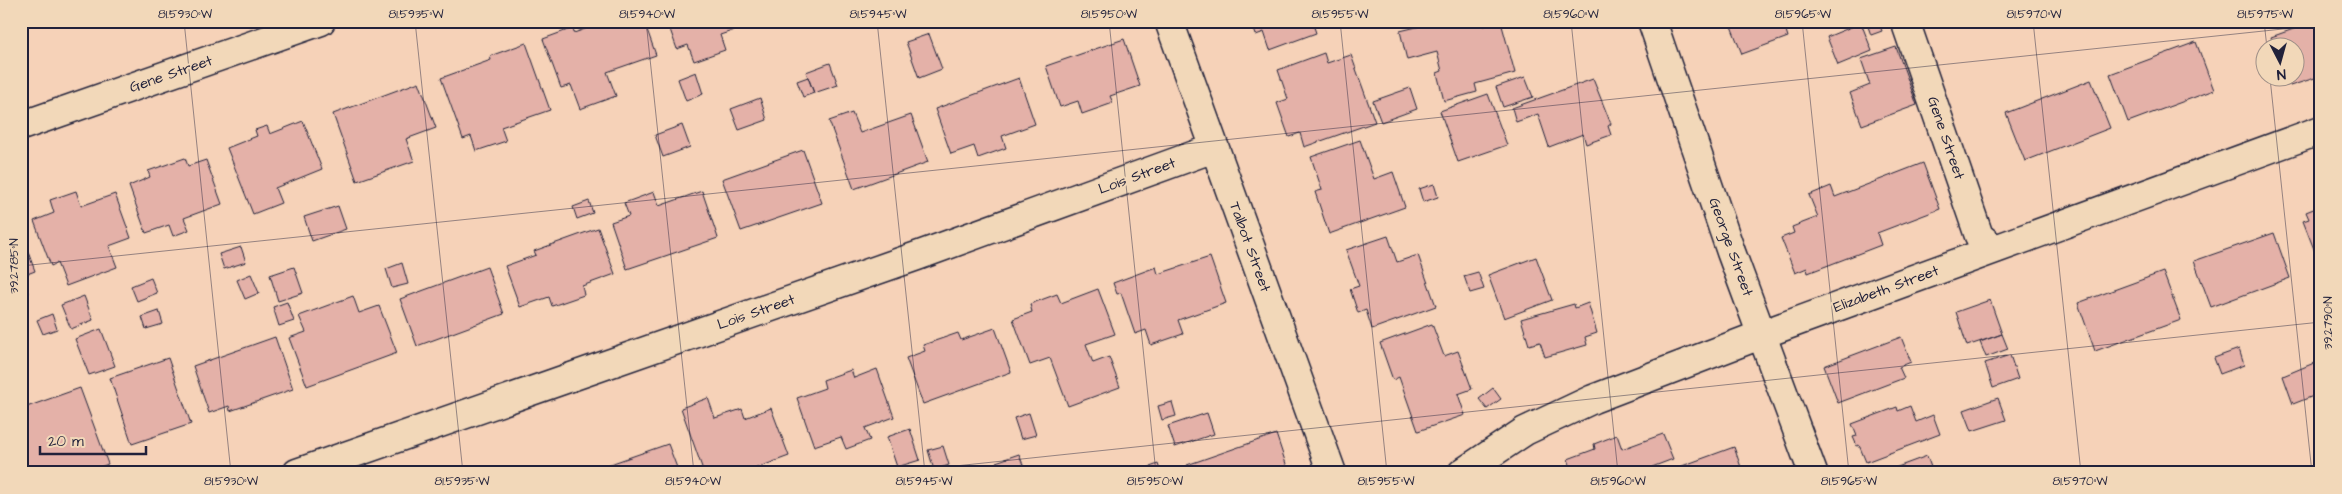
<svg xmlns="http://www.w3.org/2000/svg" width="2342" height="494" font-family="'Architects Daughter',sans-serif">
<style>
.building{fill:#e4b1a8;stroke:#22223b}
.lines{fill:none;stroke-linecap:round;stroke-linejoin:round}
.street-casing{stroke:#22223b;stroke-width:31}
.street{stroke:#f2d8b9;stroke-width:28}
.ticks{fill:none;stroke:#22223b;stroke-width:1;stroke-opacity:0.45}
.labels{text-anchor:middle;dominant-baseline:central;stroke-width:4;stroke-linejoin:round;paint-order:stroke}
.street-label{font-size:15px;fill:#22223b;stroke:#f2d8b9}
.neatline{fill:none;stroke:#22223b;stroke-width:2}
.ticks-label{font-size:12px;text-anchor:middle;fill:#22223b}
</style>
<rect width="100%" height="100%" fill="#f6d2b8"/>
<filter id="ink" filterUnits="userSpaceOnUse"><feTurbulence type="fractalNoise" baseFrequency=".02" numOctaves="2"/><feDisplacementMap in="SourceGraphic" scale="10" xChannelSelector="R" yChannelSelector="G"/><feConvolveMatrix kernelMatrix="1 2 1 2 8 2 1 2 1" color-interpolation-filters="sRGB"/></filter>
<g filter="url(#ink)">
<path class="building" d="M 607,21 L 644,21 L 656,55 L 607,72 L 616,96 L 580,109 L 571,85 L 561,88 L 543,39 L 573,28 L 574,33 Z
M 667,21 L 759,21 L 759,22 L 720,35 L 725,50 L 694,61 L 688,45 L 677,49 Z
M 1251,21 L 1312,21 L 1316,33 L 1270,50 L 1264,32 L 1256,35 Z
M 1483,21 L 1484,26 L 1501,22 L 1515,73 L 1475,84 L 1477,92 L 1444,101 L 1437,73 L 1442,71 L 1437,52 L 1407,60 L 1400,31 L 1429,24 L 1430,21 Z
M 1729,21 L 1783,21 L 1788,37 L 1742,54 Z
M 1866,21 L 1878,21 L 1882,31 L 1871,35 Z
M 2316,21 L 2321,21 L 2321,76 L 2290,86 L 2287,78 L 2294,78 L 2294,48 L 2271,48 L 2274,46 L 2271,37 Z
M 1861,23 L 1872,51 L 1838,65 L 1827,37 Z
M 929,34 L 942,69 L 919,78 L 906,42 Z
M 1124,39 L 1140,86 L 1110,96 L 1113,103 L 1082,114 L 1078,101 L 1060,107 L 1046,66 Z
M 2196,42 L 2214,90 L 2128,122 L 2110,74 Z
M 526,43 L 550,110 L 501,127 L 506,141 L 476,151 L 471,136 L 463,139 L 441,78 L 491,60 L 490,56 Z
M 1896,47 L 1917,105 L 1862,125 L 1850,93 L 1870,85 L 1861,59 Z
M 1324,53 L 1327,63 L 1351,55 L 1375,122 L 1304,147 L 1300,133 L 1289,137 L 1277,103 L 1288,99 L 1278,70 Z
M 830,63 L 838,85 L 814,93 L 806,72 Z
M 696,72 L 703,94 L 686,101 L 678,79 Z
M 808,77 L 814,93 L 803,97 L 797,81 Z
M 1525,77 L 1533,97 L 1503,107 L 1496,87 Z
M 1019,78 L 1035,124 L 1002,136 L 1006,148 L 978,158 L 974,146 L 951,154 L 935,109 Z
M 1593,79 L 1611,124 L 1608,126 L 1611,135 L 1586,144 L 1583,134 L 1549,147 L 1538,114 L 1516,122 L 1512,108 Z
M 2091,80 L 2110,128 L 2025,161 L 2006,113 Z
M 419,82 L 436,128 L 406,139 L 414,161 L 357,181 L 333,114 Z
M 1410,88 L 1417,109 L 1381,122 L 1373,101 Z
M 1488,94 L 1507,145 L 1458,162 L 1440,111 Z
M 760,98 L 767,120 L 739,130 L 731,109 Z
M 852,113 L 860,133 L 911,115 L 928,162 L 854,189 L 829,121 Z
M 303,121 L 322,169 L 275,188 L 281,203 L 253,214 L 227,148 L 257,136 L 255,130 L 267,126 L 270,134 Z
M 682,125 L 690,147 L 663,157 L 655,135 Z
M 1360,140 L 1374,179 L 1393,172 L 1405,207 L 1329,234 L 1315,192 L 1322,190 L 1311,157 Z
M 803,150 L 822,203 L 741,231 L 722,179 Z
M 185,158 L 188,166 L 206,160 L 222,204 L 184,218 L 189,230 L 173,236 L 169,225 L 146,233 L 129,186 L 150,177 L 148,171 Z
M 1923,163 L 1940,209 L 1877,233 L 1881,245 L 1808,273 L 1807,268 L 1795,273 L 1781,238 L 1794,233 L 1792,227 L 1818,217 L 1809,195 L 1831,186 L 1835,197 Z
M 1434,184 L 1438,197 L 1423,202 L 1419,189 Z
M 76,191 L 81,206 L 115,194 L 131,238 L 109,246 L 117,267 L 66,286 L 57,263 L 51,266 L 34,221 L 54,213 L 50,200 Z
M 702,191 L 718,238 L 627,269 L 611,222 L 629,216 L 624,203 L 654,192 L 659,206 Z
M 589,201 L 593,213 L 577,219 L 573,207 Z
M 338,206 L 346,229 L 312,241 L 304,217 Z
M 2321,206 L 2321,267 L 2303,221 L 2309,219 L 2306,212 Z
M 598,228 L 615,274 L 582,286 L 584,295 L 552,306 L 549,297 L 520,307 L 505,266 L 536,255 L 534,251 Z
M 21,233 L 35,271 L 22,276 L 28,293 L 21,295 Z
M 2274,233 L 2290,278 L 2211,307 L 2194,261 Z
M 1388,236 L 1397,262 L 1418,255 L 1436,306 L 1372,329 L 1366,310 L 1358,313 L 1350,289 L 1359,286 L 1346,250 Z
M 241,247 L 246,262 L 224,269 L 219,254 Z
M 1210,257 L 1226,303 L 1178,320 L 1183,334 L 1151,345 L 1146,330 L 1135,334 L 1121,293 L 1117,294 L 1113,283 L 1156,267 L 1158,274 Z
M 1536,257 L 1552,300 L 1504,318 L 1488,275 Z
M 402,263 L 408,284 L 392,288 L 386,269 Z
M 294,267 L 303,293 L 278,301 L 270,275 Z
M 487,267 L 504,314 L 417,346 L 400,299 Z
M 1478,272 L 1484,289 L 1470,293 L 1464,276 Z
M 2163,272 L 2181,320 L 2095,351 L 2078,303 Z
M 251,274 L 259,293 L 245,299 L 237,280 Z
M 151,278 L 157,293 L 137,301 L 131,286 Z
M 1098,289 L 1115,334 L 1086,344 L 1093,363 L 1109,357 L 1120,387 L 1068,406 L 1050,358 L 1030,365 L 1013,319 L 1032,312 L 1030,304 L 1057,294 L 1061,303 Z
M 84,296 L 93,320 L 71,329 L 61,305 Z
M 353,296 L 359,313 L 379,306 L 397,353 L 307,386 L 289,338 L 306,332 L 299,316 Z
M 1990,300 L 2002,334 L 1967,346 L 1956,312 Z
M 287,302 L 294,321 L 279,326 L 273,307 Z
M 1588,303 L 1597,333 L 1585,337 L 1587,345 L 1545,357 L 1540,342 L 1529,345 L 1521,319 L 1574,304 L 1575,308 Z
M 159,311 L 163,324 L 146,329 L 142,317 Z
M 52,314 L 57,329 L 43,334 L 37,320 Z
M 1432,324 L 1444,356 L 1458,351 L 1472,389 L 1458,394 L 1465,415 L 1418,431 L 1399,377 L 1393,380 L 1380,343 Z
M 995,328 L 1011,372 L 923,404 L 906,358 L 925,351 L 923,345 L 958,333 L 961,340 Z
M 101,329 L 115,366 L 89,375 L 75,339 Z
M 2002,334 L 2008,349 L 1986,357 L 1980,342 Z
M 275,337 L 293,389 L 230,411 L 229,406 L 209,413 L 193,366 Z
M 1901,337 L 1911,362 L 1899,367 L 1904,378 L 1838,403 L 1824,366 Z
M 2239,349 L 2244,365 L 2220,374 L 2214,358 Z
M 2010,355 L 2018,379 L 1993,388 L 1985,363 Z
M 168,358 L 191,424 L 132,444 L 110,378 Z
M 2314,363 L 2321,380 L 2321,393 L 2293,404 L 2283,376 Z
M 877,369 L 894,417 L 865,428 L 870,440 L 846,449 L 841,437 L 814,446 L 797,398 L 825,388 L 823,380 L 851,370 L 854,378 Z
M 80,388 L 108,464 L 84,473 L 61,473 L 58,464 L 32,473 L 21,473 L 21,409 Z
M 1493,388 L 1501,399 L 1487,409 L 1479,399 Z
M 708,398 L 715,418 L 742,409 L 745,418 L 771,408 L 789,456 L 743,473 L 704,473 L 681,408 Z
M 1998,398 L 2006,420 L 1972,431 L 1964,410 Z
M 1172,402 L 1176,416 L 1162,420 L 1158,406 Z
M 1910,406 L 1916,422 L 1933,415 L 1940,434 L 1866,462 L 1859,445 L 1857,446 L 1853,437 L 1857,436 L 1852,424 L 1897,407 L 1898,411 Z
M 1029,413 L 1036,435 L 1021,439 L 1014,418 Z
M 1207,413 L 1214,434 L 1175,447 L 1168,426 Z
M 910,429 L 920,460 L 897,467 L 887,437 Z
M 1276,434 L 1289,473 L 1189,473 L 1187,465 Z
M 1663,434 L 1673,459 L 1652,467 L 1655,473 L 1573,473 L 1568,459 L 1595,449 L 1594,444 L 1617,435 L 1622,449 Z
M 668,444 L 679,473 L 594,473 L 593,470 Z
M 943,446 L 949,465 L 934,470 L 928,450 Z
M 1734,447 L 1743,473 L 1672,473 L 1671,470 Z
M 1019,454 L 1026,473 L 1000,473 L 996,462 Z
M 1927,456 L 1933,473 L 1885,473 L 1884,472 Z
M 1158,464 L 1161,473 L 1134,473 Z"/>
<g class="lines">
<defs>
<path id="street" d="M 1169,21 L 1332,473
M 1652,21 L 1731,252 L 1813,473
M 1905,21 L 1979,236 L 1995,249
M 21,126 L 321,21
M 297,473 L 917,256 L 1214,148
M 1462,473 L 1525,431 L 1593,399 L 1763,334 L 2321,130"/>
</defs>
<use href="#street" class="street-casing"/>
<use href="#street" class="street"/>
</g>
</g>
<path class="ticks" d="M 184,21 L 231,473M 415,21 L 463,473M 646,21 L 694,473M 877,21 L 925,473M 1109,21 L 1156,473M 1340,21 L 1387,473M 1571,21 L 1618,473M 1802,21 L 1849,473M 2033,21 L 2081,473M 2264,21 L 2267,48M 2270,78 L 2312,473M 21,266 L 2321,25M 889,473 L 2321,322"/>
<g class="labels">
<g class="street-label">
<text transform="translate(171 74) rotate(-19)">Gene Street</text>
<text transform="translate(1946 138) rotate(71)">Gene Street</text>
<text transform="translate(1137 176) rotate(-20)">Lois Street</text>
<text transform="translate(1250 247) rotate(70)">Talbot Street</text>
<text transform="translate(1731 247) rotate(70)">George Street</text>
<text transform="translate(1886 289) rotate(-20)">Elizabeth Street</text>
<text transform="translate(756 312) rotate(-19)">Lois Street</text>
</g>
</g>
<rect width="2342" height="494" fill="none" stroke="#f2d8b9" stroke-width="55"/>
<g transform="translate(2280 62) rotate(174)"><circle r="24" fill="#f2d8b9" stroke="#9f8f87"/>
<path d="M0-4L9 19L0 12L-9 19Z" fill="#22223b"/>
<text y="-8" font-size="14" font-weight="bold" text-anchor="middle" fill="#22223b">N</text>
</g>
<path d="M40 446v8h106v-8" fill="none" stroke="#22223b" stroke-width="2.5"/>
<text x="48" y="446" font-size="15" fill="#22223b" stroke="#f2d8b9" stroke-width="4" paint-order="stroke">20 m</text>
<rect x="28" y="28" width="2286" height="438" class="neatline"/>
<g class="ticks-label">
<text x="185" y="18">81.5930°W</text>
<text x="416" y="18">81.5935°W</text>
<text x="647" y="18">81.5940°W</text>
<text x="878" y="18">81.5945°W</text>
<text x="1109" y="18">81.5950°W</text>
<text x="1340" y="18">81.5955°W</text>
<text x="1571" y="18">81.5960°W</text>
<text x="1803" y="18">81.5965°W</text>
<text x="2034" y="18">81.5970°W</text>
<text x="2265" y="18">81.5975°W</text>
<text transform="translate(14 266) rotate(-90)" y="4">39.2785°N</text>
<text transform="translate(2328 323) rotate(-90)" y="4">39.2790°N</text>
<text x="231" y="485">81.5930°W</text>
<text x="462" y="485">81.5935°W</text>
<text x="693" y="485">81.5940°W</text>
<text x="924" y="485">81.5945°W</text>
<text x="1155" y="485">81.5950°W</text>
<text x="1386" y="485">81.5955°W</text>
<text x="1618" y="485">81.5960°W</text>
<text x="1849" y="485">81.5965°W</text>
<text x="2080" y="485">81.5970°W</text>
</g>
</svg>
